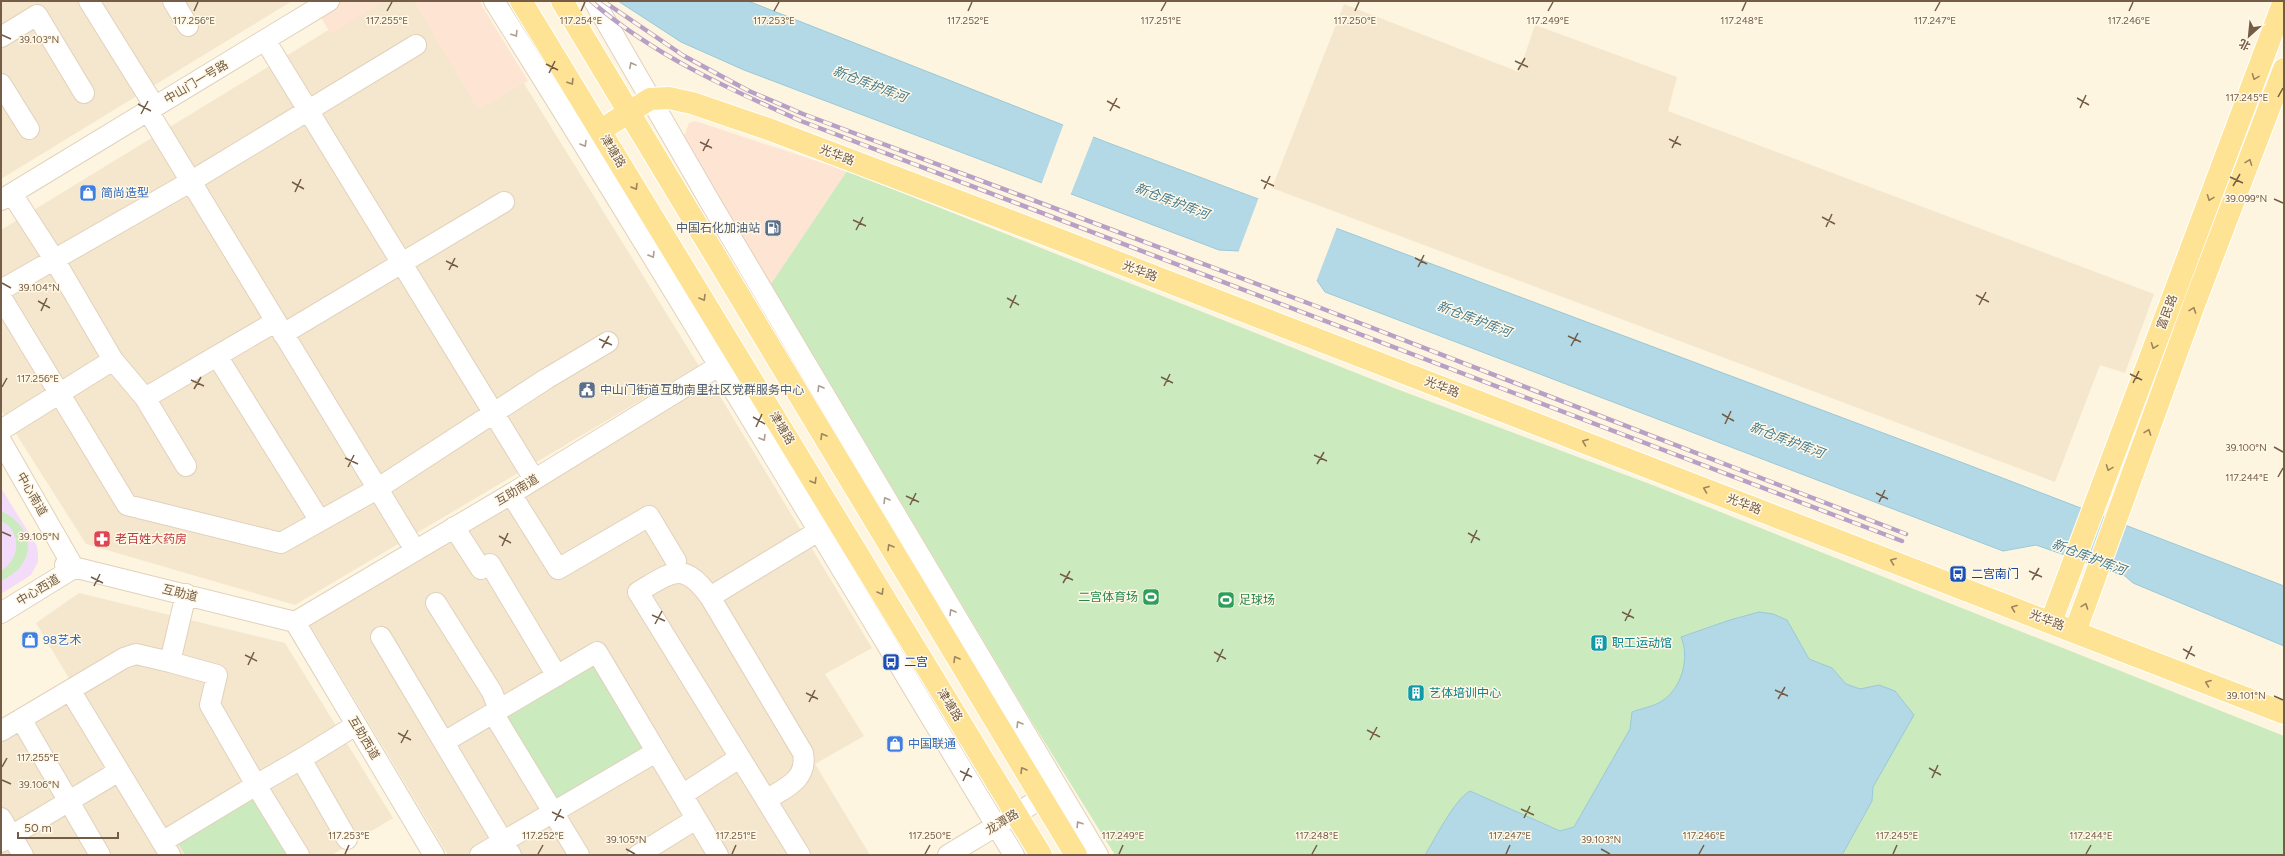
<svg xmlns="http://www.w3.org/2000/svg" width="2285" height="856" font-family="Figtree,'Noto Sans SC',sans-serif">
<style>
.residential{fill:#f5e7ce}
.commercial{fill:#fee4d2}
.education{fill:#f2dcf9}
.green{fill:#cbeabe}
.water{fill:#b4d9e6;stroke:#9ac8d9}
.pier{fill:#fdf5df}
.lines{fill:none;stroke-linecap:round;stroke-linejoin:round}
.minor-casing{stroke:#e1d1bb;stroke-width:22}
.major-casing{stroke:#fff;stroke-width:24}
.minor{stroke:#fff;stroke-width:20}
.major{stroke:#fee395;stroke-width:22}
.rail-casing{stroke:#b89fc5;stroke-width:4.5}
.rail{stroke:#fff8e6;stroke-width:3;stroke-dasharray:9;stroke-linecap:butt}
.oneway{stroke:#ac9d90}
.oneway2{stroke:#9d845e}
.ticks{fill:none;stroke:#745c46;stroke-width:1.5}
.labels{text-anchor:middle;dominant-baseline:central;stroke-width:3;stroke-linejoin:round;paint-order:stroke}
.street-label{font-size:12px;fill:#745c46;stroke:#fff8e6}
.shop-label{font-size:12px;fill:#366cbe;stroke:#fff8e6;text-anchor:start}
.service-label{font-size:12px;fill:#4e5e75;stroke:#fff8e6;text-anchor:end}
.health-label{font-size:12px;fill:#be3a42;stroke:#fff8e6;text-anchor:start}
.transit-label{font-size:12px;fill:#164399;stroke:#fff8e6;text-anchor:start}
.leisure-label{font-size:12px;fill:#27864d;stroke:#fff8e6;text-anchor:end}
.culture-label{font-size:12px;fill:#0d838f;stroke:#fff8e6;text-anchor:start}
.water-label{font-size:13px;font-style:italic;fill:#42798f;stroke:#fff8e6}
.ticks-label{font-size:10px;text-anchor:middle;fill:#745c46;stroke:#fff8e6;stroke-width:3;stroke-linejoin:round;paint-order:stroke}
</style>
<rect width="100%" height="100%" fill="#fdf5df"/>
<path class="residential" d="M 1,1 L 292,1 L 1,179 Z
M 376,1 L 473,1 L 699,366 L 295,605 L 86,544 L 1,410 L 1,230 Z
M 1344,4 L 1519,72 L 1535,25 L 1677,77 L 1668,111 L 2154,294 L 2125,373 L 2100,365 L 2055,482 L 1272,188 Z
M 709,378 L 872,648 L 825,674 L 864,736 L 815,764 L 870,855 L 448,855 L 310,625 Z
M 79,593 L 285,643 L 393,818 L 332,855 L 1,855 L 1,727 L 73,685 L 36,623 Z"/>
<path class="commercial" d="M 311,1 L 384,1 L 331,34 Z
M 414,1 L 479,1 L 528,81 L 478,110 Z
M 695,121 L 847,171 L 771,284 L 684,137 L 689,123 Z"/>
<path class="education" d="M 1,488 L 37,546 L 38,554 L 38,562 L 31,575 L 1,594 Z"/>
<path class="green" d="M 847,171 L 1394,388 L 1655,486 L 2284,736 L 2284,855 L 1115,855 L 1026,712 L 771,284 Z
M 1,511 C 23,521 37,544 21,566 C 16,573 8,577 1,581 L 1,571 C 20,559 23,532 1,521 Z
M 593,661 L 646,749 L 553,806 L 500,717 Z
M 255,795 L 290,855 L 185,855 L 177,841 Z"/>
<path class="water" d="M 618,1 L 748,1 L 1106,142 L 1966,464 L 2284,586 L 2284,646 L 2133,583 L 2125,576 L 2036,545 L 2003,551 L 1325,292 L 1316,279 L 1239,251 L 1219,250 L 744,70 L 681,42 Z
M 1759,612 L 1773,614 L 1787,620 L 1809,659 L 1832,668 L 1846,684 L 1860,689 L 1879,685 L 1895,691 L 1914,715 L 1873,787 L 1872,801 L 1842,855 L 1425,855 C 1435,839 1454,800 1470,791 L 1560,831 L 1574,827 L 1630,729 L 1632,712 C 1642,708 1653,707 1662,701 C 1682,688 1690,658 1681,637 L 1730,620 Z"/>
<path class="pier" d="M 1064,123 L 1094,135 L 1070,196 L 1041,185 Z
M 1259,197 L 1337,227 L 1316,282 L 1238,253 Z"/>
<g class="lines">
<defs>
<path id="minor" d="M 89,1 L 155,107
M 173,1 L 188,26
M 494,1 C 672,283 841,570 1014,855
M 594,1 L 713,207 L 1098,855
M 1,37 L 37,15 L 84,93
M 265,40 L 534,479
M 1,84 L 29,129
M 148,111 L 415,550
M 12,194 L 54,259 L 113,360 L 145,398 L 186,466
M 1,200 L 329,1
M 1,290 L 190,182 L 416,45
M 1,297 L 127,505 L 281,543 L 377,489 L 546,379 L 608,342
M 283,334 L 504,202
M 217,356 L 320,521
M 145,398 L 275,322
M 1,430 L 113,360
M 1,441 L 74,568
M 511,494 L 558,569 L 649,516 L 676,561
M 454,527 L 481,569 L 490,564 L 557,676
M 65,565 L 295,622
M 186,594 L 170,662 L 217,675 L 210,705 L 256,785 L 301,759 L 347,839
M 710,597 L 830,524
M 436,603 L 492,692 L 499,710
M 1,613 L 74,568
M 295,622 L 511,494 L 730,359
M 295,622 L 434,855
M 381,637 L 511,855
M 70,690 L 170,855
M 493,713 L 579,855
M 21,719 L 100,855
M 1,731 L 124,658 L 136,654 L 170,662
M 444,742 L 597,652 L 718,855
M 301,759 L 356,725
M 682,795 L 739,758
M 766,800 C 785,788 808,780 803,753 L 710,597 C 683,560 672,572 638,592 L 800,855
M 1,818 L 23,855
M 1,842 L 119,771
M 162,842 L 256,785 L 299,855
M 480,855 L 656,752
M 638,855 L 696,819
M 948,855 L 1055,790"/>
<path id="major" d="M 521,1 L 1041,855
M 562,1 L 1076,855
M 601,130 L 650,99 L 669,98 L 692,103 L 771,130 L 1042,233 L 2284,713
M 2051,622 L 2284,1
M 2075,632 L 2195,302 L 2284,69"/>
</defs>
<use href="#minor" class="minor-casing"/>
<use href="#major" class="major-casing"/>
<use href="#minor" class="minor"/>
<use href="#major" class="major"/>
<defs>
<path id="rail" d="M 591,1 C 653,55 727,88 801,121 L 1902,541
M 603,1 L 684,56 L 749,91 L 803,114 L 1313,305 L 1906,534"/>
</defs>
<use href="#rail" class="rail-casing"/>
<use href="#rail" class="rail"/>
</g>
<defs><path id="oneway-chevron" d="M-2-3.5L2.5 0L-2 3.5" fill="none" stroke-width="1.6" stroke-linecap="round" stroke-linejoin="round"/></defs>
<g class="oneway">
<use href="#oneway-chevron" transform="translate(515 34) rotate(58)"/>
<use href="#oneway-chevron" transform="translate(632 65) rotate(-118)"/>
<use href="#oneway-chevron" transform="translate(584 144) rotate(59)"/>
<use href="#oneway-chevron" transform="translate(652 255) rotate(59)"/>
<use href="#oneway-chevron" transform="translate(820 388) rotate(-121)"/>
<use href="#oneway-chevron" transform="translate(763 438) rotate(59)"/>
<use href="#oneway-chevron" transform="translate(886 500) rotate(-121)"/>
<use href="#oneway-chevron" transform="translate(952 612) rotate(-121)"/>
<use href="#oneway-chevron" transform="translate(1019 724) rotate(-121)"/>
<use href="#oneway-chevron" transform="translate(1079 824) rotate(-122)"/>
</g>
<g class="oneway2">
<use href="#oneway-chevron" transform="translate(2255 77) rotate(111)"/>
<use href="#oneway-chevron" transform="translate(571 82) rotate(58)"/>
<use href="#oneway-chevron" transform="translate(2249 162) rotate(-69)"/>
<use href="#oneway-chevron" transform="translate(635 187) rotate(59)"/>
<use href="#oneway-chevron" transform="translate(2210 198) rotate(111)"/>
<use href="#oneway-chevron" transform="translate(703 298) rotate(59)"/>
<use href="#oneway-chevron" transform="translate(2193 310) rotate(-70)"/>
<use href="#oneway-chevron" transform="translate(2154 346) rotate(111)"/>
<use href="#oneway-chevron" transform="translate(2148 432) rotate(-70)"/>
<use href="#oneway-chevron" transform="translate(823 436) rotate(-121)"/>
<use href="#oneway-chevron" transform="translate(1585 442) rotate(-159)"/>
<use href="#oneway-chevron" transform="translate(2109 468) rotate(111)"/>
<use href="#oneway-chevron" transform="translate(814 481) rotate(59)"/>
<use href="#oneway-chevron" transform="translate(1706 489) rotate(-159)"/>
<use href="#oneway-chevron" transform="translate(890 547) rotate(-121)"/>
<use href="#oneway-chevron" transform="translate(1893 561) rotate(-159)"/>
<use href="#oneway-chevron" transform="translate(881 592) rotate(59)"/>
<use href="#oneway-chevron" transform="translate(2085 606) rotate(-70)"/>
<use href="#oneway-chevron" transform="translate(2014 608) rotate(-159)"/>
<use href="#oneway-chevron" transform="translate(956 659) rotate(-121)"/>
<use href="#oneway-chevron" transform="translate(2208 683) rotate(-159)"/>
<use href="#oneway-chevron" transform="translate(1023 770) rotate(-121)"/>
</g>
<path class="ticks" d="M 194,11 L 198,2M 387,11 L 392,2M 581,11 L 585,2M 774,11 L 779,2M 968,11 L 972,2M 1161,11 L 1166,2M 1355,11 L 1359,2M 1548,11 L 1553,2M 1742,11 L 1746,2M 1935,11 L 1940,2M 2129,11 L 2133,2M 2,35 L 11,39M 1515,61 L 1528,67M 546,64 L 558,70M 1518,70 L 1525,58M 549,73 L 555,61M 2278,97 L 2283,88M 2077,98 L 2089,105M 1107,101 L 1120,108M 138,104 L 151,111M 2080,108 L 2086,95M 1110,111 L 1117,98M 141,114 L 148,101M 1669,139 L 1681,145M 700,142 L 712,148M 1672,148 L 1678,136M 703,151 L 709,139M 2230,177 L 2243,183M 1261,180 L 1274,186M 292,182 L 304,189M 2233,186 L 2240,174M 1264,189 L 1270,176M 295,192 L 301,179M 2274,199 L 2283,203M 1822,217 L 1835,224M 853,220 L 866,226M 1826,227 L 1832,214M 856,230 L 863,217M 1415,258 L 1427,264M 446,261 L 458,267M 1418,267 L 1424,255M 449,270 L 455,258M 2,283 L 11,288M 1976,295 L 1989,302M 1007,298 L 1019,305M 38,301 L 50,308M 1979,305 L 1986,292M 1010,308 L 1016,295M 41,311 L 47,298M 1568,336 L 1581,342M 599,339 L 612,345M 1571,346 L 1578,333M 602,348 L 609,336M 2130,374 L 2142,380M 1161,377 L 1173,383M 191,380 L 204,386M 2133,383 L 2139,371M 1164,386 L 1170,374M 2,387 L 7,378M 194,389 L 201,377M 1722,414 L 1734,421M 753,417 L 765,424M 1725,424 L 1731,411M 756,427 L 762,414M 2274,447 L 2283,452M 1314,455 L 1327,461M 345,458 L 358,464M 1317,464 L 1324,452M 348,467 L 354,455M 2278,477 L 2283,468M 1876,493 L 1888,499M 906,496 L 919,502M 1879,502 L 1885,490M 910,505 L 916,493M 2,532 L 11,536M 1468,533 L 1480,540M 499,536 L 511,543M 1471,543 L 1477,530M 502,546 L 508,533M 2029,571 L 2042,577M 1060,574 L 1073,580M 91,577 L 103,583M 2032,580 L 2039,568M 1063,583 L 1070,571M 94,586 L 100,574M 1622,612 L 1634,618M 652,615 L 665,621M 1625,621 L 1631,609M 655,624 L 662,611M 2183,649 L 2195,656M 1214,652 L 1226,659M 245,655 L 257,661M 2186,659 L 2192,646M 1217,662 L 1223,649M 248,665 L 254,652M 1775,690 L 1788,696M 806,693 L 818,699M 2274,696 L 2283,700M 1778,699 L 1785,687M 809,702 L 815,690M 1367,730 L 1380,737M 398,733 L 411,740M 1370,740 L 1377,727M 401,743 L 408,730M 2,767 L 7,758M 1929,768 L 1941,775M 960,771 L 972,777M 1932,778 L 1938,765M 2,780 L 11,784M 963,781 L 969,768M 1521,809 L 1534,815M 552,812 L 564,818M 1524,818 L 1530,806M 555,821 L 561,809M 626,849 L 635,854M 1601,849 L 1610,854M 345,854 L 349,845M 538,854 L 543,845M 732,854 L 736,845M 925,854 L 930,845M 1119,854 L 1123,845M 1312,854 L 1317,845M 1506,854 L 1510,845M 1699,854 L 1704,845M 1893,854 L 1897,845M 2086,854 L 2091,845"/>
<defs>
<symbol id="shop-square" viewBox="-11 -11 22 22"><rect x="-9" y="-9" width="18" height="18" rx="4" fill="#3f7fe0" stroke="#fff8e6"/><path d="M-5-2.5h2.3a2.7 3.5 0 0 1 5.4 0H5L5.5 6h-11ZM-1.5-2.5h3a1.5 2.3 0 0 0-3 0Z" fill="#fff"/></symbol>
<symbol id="fuel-square" viewBox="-11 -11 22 22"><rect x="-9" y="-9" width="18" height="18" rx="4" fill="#5c6f8a" stroke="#fff8e6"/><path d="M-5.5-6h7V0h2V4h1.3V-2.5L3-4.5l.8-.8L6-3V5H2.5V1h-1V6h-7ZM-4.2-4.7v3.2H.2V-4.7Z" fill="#fff"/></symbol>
<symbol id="civic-square" viewBox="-11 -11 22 22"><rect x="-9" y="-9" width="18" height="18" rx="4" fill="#5c6f8a" stroke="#fff8e6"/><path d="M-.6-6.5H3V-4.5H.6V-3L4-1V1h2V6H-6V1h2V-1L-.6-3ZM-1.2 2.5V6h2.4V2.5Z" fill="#fff"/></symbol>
<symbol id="pharmacy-square" viewBox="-11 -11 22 22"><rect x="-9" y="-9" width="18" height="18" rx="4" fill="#e0444e" stroke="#fff8e6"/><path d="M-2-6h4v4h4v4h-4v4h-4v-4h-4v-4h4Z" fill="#fff"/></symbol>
<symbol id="bus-square" viewBox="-11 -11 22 22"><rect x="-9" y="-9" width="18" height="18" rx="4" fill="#1a4fb4" stroke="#fff8e6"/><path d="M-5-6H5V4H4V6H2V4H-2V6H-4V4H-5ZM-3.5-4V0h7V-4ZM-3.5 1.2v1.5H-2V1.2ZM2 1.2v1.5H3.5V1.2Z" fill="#fff"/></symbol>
<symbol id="stadium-square" viewBox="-11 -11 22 22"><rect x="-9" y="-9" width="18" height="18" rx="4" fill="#2e9e5b" stroke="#fff8e6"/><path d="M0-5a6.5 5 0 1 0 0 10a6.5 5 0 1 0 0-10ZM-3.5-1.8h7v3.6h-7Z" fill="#fff"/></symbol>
<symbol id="building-square" viewBox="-11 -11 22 22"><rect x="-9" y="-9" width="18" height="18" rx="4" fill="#0f9aa8" stroke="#fff8e6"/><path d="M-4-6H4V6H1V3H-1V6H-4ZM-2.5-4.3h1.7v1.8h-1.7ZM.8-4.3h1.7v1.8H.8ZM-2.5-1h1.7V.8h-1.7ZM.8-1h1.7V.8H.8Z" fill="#fff"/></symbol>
</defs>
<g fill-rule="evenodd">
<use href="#shop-square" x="78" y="183" width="20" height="20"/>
<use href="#fuel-square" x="763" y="218" width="20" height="20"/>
<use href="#civic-square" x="577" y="380" width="20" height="20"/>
<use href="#pharmacy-square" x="92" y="529" width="20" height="20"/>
<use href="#bus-square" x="1948" y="564" width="20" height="20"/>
<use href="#stadium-square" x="1141" y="587" width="20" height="20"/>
<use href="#stadium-square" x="1216" y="590" width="20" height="20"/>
<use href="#shop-square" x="20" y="630" width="20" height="20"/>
<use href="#building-square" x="1589" y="633" width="20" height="20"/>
<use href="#bus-square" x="881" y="652" width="20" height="20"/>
<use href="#building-square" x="1406" y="683" width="20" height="20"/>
<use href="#shop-square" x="885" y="734" width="20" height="20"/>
</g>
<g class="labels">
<g class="street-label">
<text transform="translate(196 82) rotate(-31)">中山门一号路</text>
<text transform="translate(613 151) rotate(59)">津塘路</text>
<text transform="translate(837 155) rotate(21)">光华路</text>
<text transform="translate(1140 271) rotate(21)">光华路</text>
<text transform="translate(2167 312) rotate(-69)">富民路</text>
<text transform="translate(1442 387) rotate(21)">光华路</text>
<text transform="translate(782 428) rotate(59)">津塘路</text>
<text transform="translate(517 490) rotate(-31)">互助南道</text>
<text transform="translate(32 494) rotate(60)">中心南道</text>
<text transform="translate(1744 504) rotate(21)">光华路</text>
<text transform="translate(38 590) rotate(-31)">中心西道</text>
<text transform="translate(180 593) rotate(14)">互助道</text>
<text transform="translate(2047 620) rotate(21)">光华路</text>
<text transform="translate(950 705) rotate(58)">津塘路</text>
<text transform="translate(364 738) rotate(59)">互助西道</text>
<text transform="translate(1002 822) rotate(-31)">龙潭路</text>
</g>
<g class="shop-label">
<text x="101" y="193">简尚造型</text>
<text x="43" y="640">98艺术</text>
<text x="908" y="744">中国联通</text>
</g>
<g class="service-label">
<text x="760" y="228">中国石化加油站</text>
<text x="600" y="390" text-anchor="start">中山门街道互助南里社区党群服务中心</text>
</g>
<g class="health-label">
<text x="115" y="539">老百姓大药房</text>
</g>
<g class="transit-label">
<text x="1971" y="574">二宫南门</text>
<text x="904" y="662">二宫</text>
</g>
<g class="leisure-label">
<text x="1138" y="597">二宫体育场</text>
<text x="1239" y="600" text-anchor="start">足球场</text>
</g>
<g class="culture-label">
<text x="1612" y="643">职工运动馆</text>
<text x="1429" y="693">艺体培训中心</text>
</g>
<g class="water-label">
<text transform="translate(870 84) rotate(21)">新仓库护库河</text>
<text transform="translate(1172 201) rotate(21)">新仓库护库河</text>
<text transform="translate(1474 319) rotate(21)">新仓库护库河</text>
<text transform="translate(1787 440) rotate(21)">新仓库护库河</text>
<text transform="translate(2089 557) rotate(21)">新仓库护库河</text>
</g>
</g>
<g class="ticks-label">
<text x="194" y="24">117.256°E</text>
<text x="387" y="24">117.255°E</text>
<text x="581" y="24">117.254°E</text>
<text x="774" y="24">117.253°E</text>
<text x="968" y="24">117.252°E</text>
<text x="1161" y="24">117.251°E</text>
<text x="1355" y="24">117.250°E</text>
<text x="1548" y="24">117.249°E</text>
<text x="1742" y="24">117.248°E</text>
<text x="1935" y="24">117.247°E</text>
<text x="2129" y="24">117.246°E</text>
<text x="39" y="43">39.103°N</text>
<text x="2247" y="101">117.245°E</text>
<text x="2246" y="202">39.099°N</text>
<text x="39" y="291">39.104°N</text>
<text x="38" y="382">117.256°E</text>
<text x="2246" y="451">39.100°N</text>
<text x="2247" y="481">117.244°E</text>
<text x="39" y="540">39.105°N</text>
<text x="2246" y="699">39.101°N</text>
<text x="38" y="761">117.255°E</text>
<text x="39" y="788">39.106°N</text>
<text x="349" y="839">117.253°E</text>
<text x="543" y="839">117.252°E</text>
<text x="736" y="839">117.251°E</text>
<text x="930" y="839">117.250°E</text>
<text x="1123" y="839">117.249°E</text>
<text x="1317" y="839">117.248°E</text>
<text x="1510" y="839">117.247°E</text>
<text x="1704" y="839">117.246°E</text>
<text x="1897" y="839">117.245°E</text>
<text x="2091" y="839">117.244°E</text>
<text x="626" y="843">39.105°N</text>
<text x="1601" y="843">39.103°N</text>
</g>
<rect width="2285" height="856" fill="none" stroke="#745c46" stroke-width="4"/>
<g transform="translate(2249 36) rotate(207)" stroke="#fff8e6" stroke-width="3" paint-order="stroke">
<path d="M0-3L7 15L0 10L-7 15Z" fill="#745c46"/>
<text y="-6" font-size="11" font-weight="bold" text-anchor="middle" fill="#745c46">北</text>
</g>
<path d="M18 832v6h100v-6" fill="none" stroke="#745c46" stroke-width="2"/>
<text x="24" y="832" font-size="12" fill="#745c46" stroke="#fff8e6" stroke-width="3" paint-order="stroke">50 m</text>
</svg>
